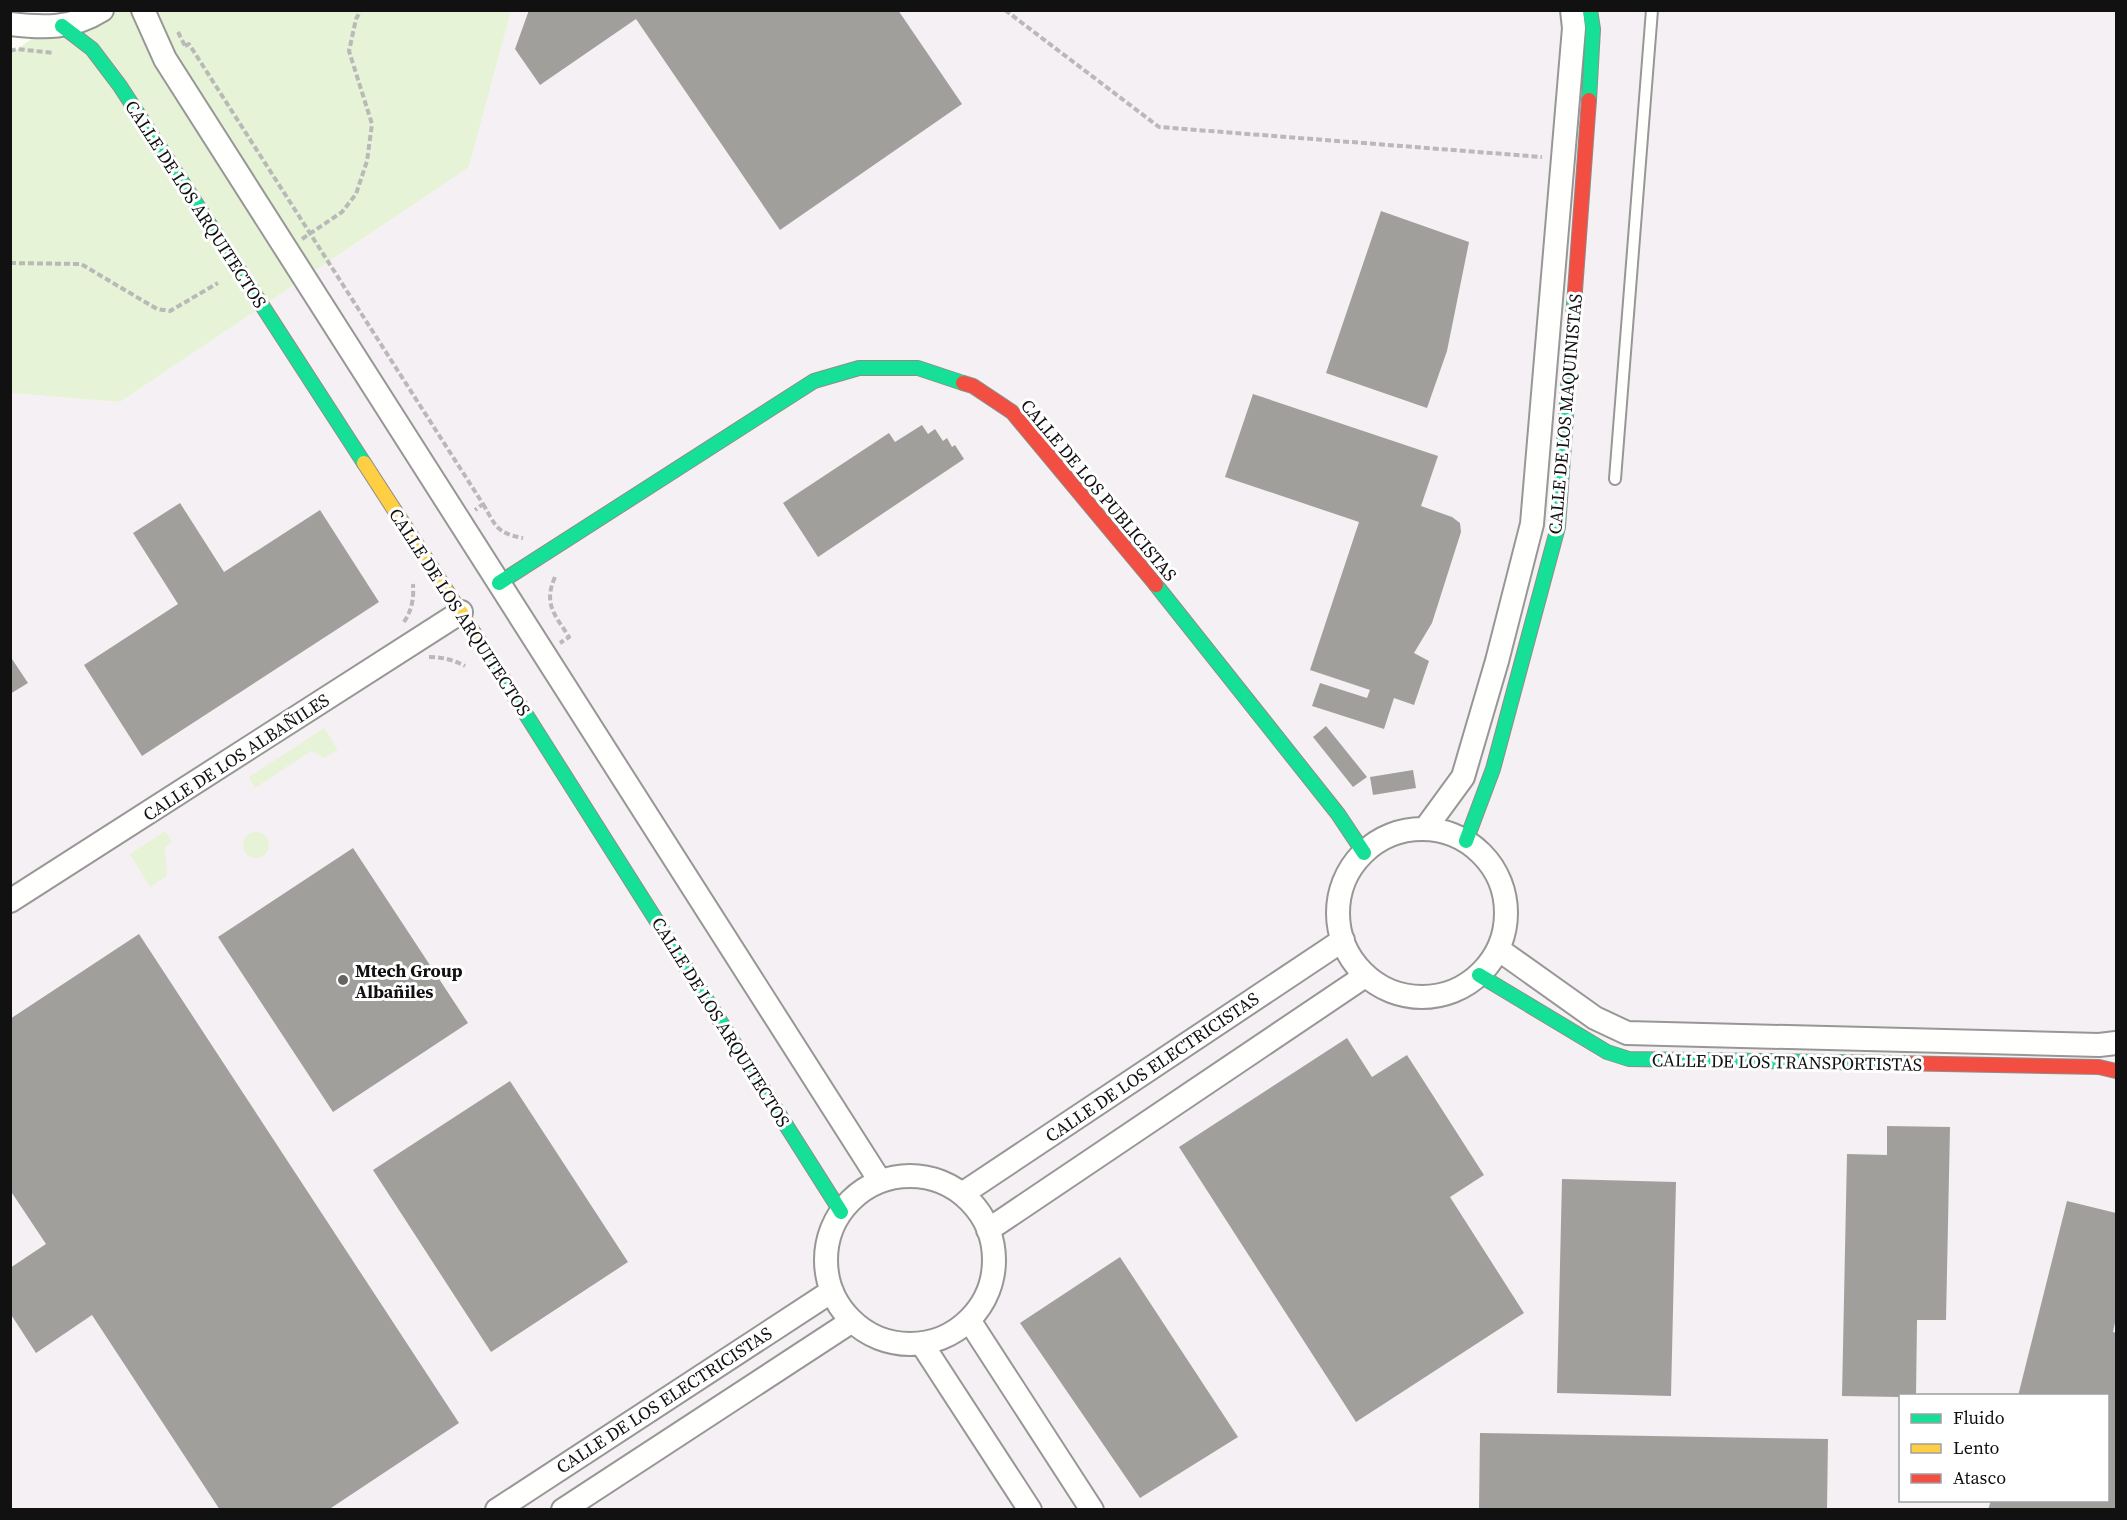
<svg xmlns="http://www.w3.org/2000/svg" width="2127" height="1520" font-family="'Source Serif 4',serif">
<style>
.industrial{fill:#f5f0f3;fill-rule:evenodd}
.green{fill:#e7f3d7}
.building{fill:#a19f9c}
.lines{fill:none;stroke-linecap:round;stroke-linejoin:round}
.lane-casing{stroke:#979795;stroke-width:14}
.street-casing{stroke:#979795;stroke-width:26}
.fast-casing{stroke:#8e8d8b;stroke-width:16}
.slow-casing{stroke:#8e8d8b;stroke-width:16}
.jam-casing{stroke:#8e8d8b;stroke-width:16}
.path{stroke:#b9b9b8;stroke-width:4;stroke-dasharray:6 3;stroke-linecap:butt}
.lane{stroke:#fffffe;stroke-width:10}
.street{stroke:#fffffe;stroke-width:22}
.fast{stroke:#16e098;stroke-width:14}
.slow{stroke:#ffcf43;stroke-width:14}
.jam{stroke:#f24e42;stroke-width:14}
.poi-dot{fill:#646362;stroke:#fff;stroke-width:2}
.labels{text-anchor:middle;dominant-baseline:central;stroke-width:6;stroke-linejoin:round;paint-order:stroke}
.street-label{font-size:18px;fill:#111;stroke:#fff}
.poi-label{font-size:18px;font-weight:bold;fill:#111;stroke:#fff;text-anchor:start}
</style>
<rect width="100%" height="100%" fill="#fdfcf7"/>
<path class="industrial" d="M 511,11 L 2116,11 L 2116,1509 L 11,1509 L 10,393 L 120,402 L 469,167 ZM 1900,1396 L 2108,1396 L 2108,1500 L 1900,1500 Z"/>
<path class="green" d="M 69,11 L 511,11 L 469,167 L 120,402 L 11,393 L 11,54 Z
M 324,728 L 338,750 L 324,758 L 311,751 L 255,788 L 249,777 Z
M 165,831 L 172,841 L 165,847 L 167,876 L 150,887 L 130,854 Z
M243 845a13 13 0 1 1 26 0a13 13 0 1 1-26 0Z"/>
<path class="building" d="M 529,10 L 898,10 L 962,104 L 780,230 L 636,19 L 540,85 L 515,49 Z
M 1381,211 L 1469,242 L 1447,351 L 1427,408 L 1326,373 Z
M 1253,394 L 1438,456 L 1421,506 L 1452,517 L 1460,523 L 1461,532 L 1432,623 L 1414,653 L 1429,661 L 1414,705 L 1394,698 L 1384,729 L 1312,706 L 1320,683 L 1367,698 L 1370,690 L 1310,670 L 1359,522 L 1225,477 Z
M 922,425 L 928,434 L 935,429 L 943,441 L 947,438 L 952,447 L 955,445 L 964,459 L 818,557 L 783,503 L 889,433 L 895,442 Z
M 180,503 L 224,572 L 320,510 L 379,602 L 142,756 L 84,665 L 178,604 L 133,533 Z
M 10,656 L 28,683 L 10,694 Z
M 1326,726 L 1367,777 L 1353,787 L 1313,737 Z
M 1413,770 L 1416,788 L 1373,795 L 1370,777 Z
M 353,848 L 468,1023 L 333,1112 L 218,937 Z
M 139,934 L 459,1423 L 328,1510 L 220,1510 L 92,1315 L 36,1353 L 10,1313 L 10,1268 L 46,1244 L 10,1190 L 10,1019 Z
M 1347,1038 L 1372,1077 L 1407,1055 L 1484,1175 L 1450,1197 L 1524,1313 L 1356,1422 L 1179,1147 Z
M 510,1081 L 628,1262 L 491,1352 L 373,1170 Z
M 1887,1126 L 1950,1127 L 1946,1320 L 1917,1320 L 1916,1396 L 1900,1396 L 1900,1397 L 1842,1396 L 1847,1154 L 1887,1155 Z
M 1562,1179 L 1676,1182 L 1671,1396 L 1557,1393 Z
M 2067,1201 L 2116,1213 L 2116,1318 L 2113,1332 L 2116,1333 L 2116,1510 L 1988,1510 L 1991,1500 L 2108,1500 L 2108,1396 L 2018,1396 Z
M 1120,1257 L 1238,1437 L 1140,1498 L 1020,1323 Z
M 1480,1433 L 1828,1439 L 1827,1510 L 1479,1510 Z"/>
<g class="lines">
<defs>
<path id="lane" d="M 1615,479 L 1652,10"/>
<path id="street" d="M 143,10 L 165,59 L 880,1181
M 10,24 C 44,28 72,29 102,10
M 1425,829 L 1463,777 L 1497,661 L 1532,524 L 1574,28 L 1572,10
M1338 913a84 84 0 1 1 168 0a84 84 0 1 1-168 0Z
M 10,901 L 461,612
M 1498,949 L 1595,1018 L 1627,1033 L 2099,1045 L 2116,1043
M826 1260a84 84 0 1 1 168 0a84 84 0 1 1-168 0Z
M 962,1194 L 1343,940
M 988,1230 L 1365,976
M 969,1320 L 1092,1510
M 922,1344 L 1030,1510
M 497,1510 L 832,1291
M 563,1510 L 852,1321"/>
<path id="fast" d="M 62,26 L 92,49 L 120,86 L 364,463
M 1589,100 L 1593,29 L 1590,10
M 499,583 L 814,381 L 859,368 L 918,368 L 963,383
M 1156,585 L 1338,814 L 1364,853
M 487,653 L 841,1212
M 1466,841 L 1493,769 L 1558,527 L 1575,291
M 1479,975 L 1607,1052 L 1629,1059 L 1892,1063"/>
<path id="slow" d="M 364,463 L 487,653"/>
<path id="jam" d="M 1575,291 L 1589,100
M 963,383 L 973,386 L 1012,412 L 1156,585
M 1892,1063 L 2099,1067 L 2116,1071"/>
</defs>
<use href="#lane" class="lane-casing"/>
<use href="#street" class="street-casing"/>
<use href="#fast" class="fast-casing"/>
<use href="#slow" class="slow-casing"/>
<use href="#jam" class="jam-casing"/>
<path class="path" d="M 1005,10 L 1159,127 L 1542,157
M 178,32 L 185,46
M 185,46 L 189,44 L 483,504 L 475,510
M 10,51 L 17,49 L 54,53
M 302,239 L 342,212 L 356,194 L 367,161 L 372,124 L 349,51 L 356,19 L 361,10
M 10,263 L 81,264 L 157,309 L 170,311 L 218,283
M 483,504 C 496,526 496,533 523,538
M 555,577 C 543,604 555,615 569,637 L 560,643
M 404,622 C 412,610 414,598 413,584
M 429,657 C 443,657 453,660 465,666"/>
<use href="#lane" class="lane"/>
<use href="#street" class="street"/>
<use href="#fast" class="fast"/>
<use href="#slow" class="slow"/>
<use href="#jam" class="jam"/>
</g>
<circle class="poi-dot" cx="343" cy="980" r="6"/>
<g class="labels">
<g class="street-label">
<text transform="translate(196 204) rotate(57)">CALLE DE LOS ARQUITECTOS</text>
<text transform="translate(1565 414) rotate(-85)">CALLE DE LOS MAQUINISTAS</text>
<text transform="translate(1099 490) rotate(50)">CALLE DE LOS PUBLICISTAS</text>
<text transform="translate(460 612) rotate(57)">CALLE DE LOS ARQUITECTOS</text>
<text transform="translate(236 757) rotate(-33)">CALLE DE LOS ALBAÑILES</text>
<text transform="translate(721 1022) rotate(58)">CALLE DE LOS ARQUITECTOS</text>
<text transform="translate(1787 1062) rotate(1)">CALLE DE LOS TRANSPORTISTAS</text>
<text transform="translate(1152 1067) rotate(-34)">CALLE DE LOS ELECTRICISTAS</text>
<text transform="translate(664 1400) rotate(-33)">CALLE DE LOS ELECTRICISTAS</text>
</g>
<g class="poi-label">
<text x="355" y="970">Mtech Group<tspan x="355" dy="21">Albañiles</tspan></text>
</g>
</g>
<rect width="2127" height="1520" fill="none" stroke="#111111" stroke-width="24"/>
<rect x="1899" y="1394" width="210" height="108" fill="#ffffff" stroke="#a0a0a0" stroke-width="1.5"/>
<rect x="1911" y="1414" width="30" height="9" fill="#16e098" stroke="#a0a0a0" stroke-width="1.5"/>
<text x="1953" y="1424" font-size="18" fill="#111111">Fluido</text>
<rect x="1911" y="1444" width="30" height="9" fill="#ffcf43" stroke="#a0a0a0" stroke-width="1.5"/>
<text x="1953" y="1454" font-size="18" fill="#111111">Lento</text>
<rect x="1911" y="1474" width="30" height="9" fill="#f24e42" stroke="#a0a0a0" stroke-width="1.5"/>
<text x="1953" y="1484" font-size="18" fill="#111111">Atasco</text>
</svg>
